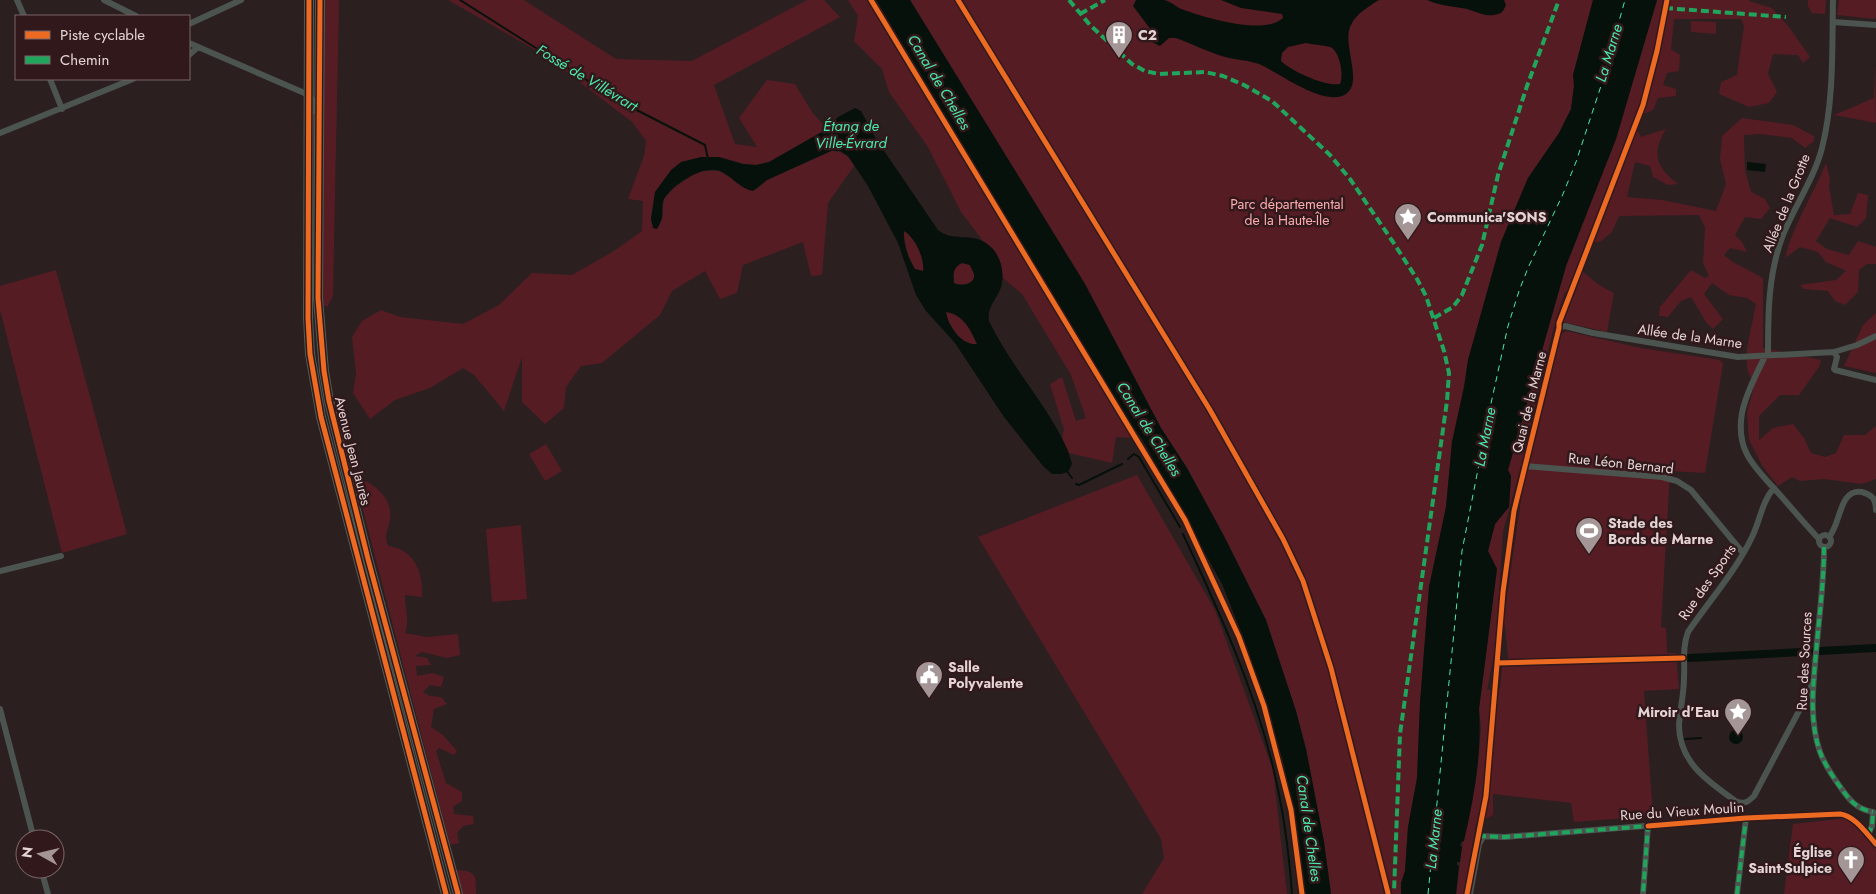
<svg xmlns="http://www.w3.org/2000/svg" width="1876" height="894" font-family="Jost,sans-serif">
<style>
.green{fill:#561c24}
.water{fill:#07110b;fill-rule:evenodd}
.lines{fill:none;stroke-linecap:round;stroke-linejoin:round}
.stream{stroke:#07110b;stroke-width:2}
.canal{stroke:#07110b;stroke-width:8}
.ferry{stroke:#48e9ab;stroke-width:1;stroke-dasharray:6 5;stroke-linecap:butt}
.minor{stroke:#4b544f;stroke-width:6}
.primary{stroke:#4d5e56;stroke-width:10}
.quiet{stroke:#20a55d;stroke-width:4;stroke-dasharray:8 4;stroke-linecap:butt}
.cycleway-casing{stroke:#31191b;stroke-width:8}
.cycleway{stroke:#ed6a23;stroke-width:5}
.labels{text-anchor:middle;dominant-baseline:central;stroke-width:5;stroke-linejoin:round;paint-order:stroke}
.poi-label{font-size:14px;font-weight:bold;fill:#e5d4d5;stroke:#31191b;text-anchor:start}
.street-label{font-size:14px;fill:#e5d4d5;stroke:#31191b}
.park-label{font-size:14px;fill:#fdacb1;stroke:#31191b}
.water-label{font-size:15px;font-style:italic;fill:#48e9ab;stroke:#31191b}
</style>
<rect width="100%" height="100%" fill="#2b1f20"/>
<path class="green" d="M 323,0 L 339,0 L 333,296 L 327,307 L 321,303 Z
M 448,0 L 524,0 L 616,59 L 692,61 L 807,0 L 824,0 L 840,17 L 714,85 L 735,144 L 757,147 L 739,118 L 767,80 L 795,84 L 812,112 L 827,129 L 769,162 L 756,165 L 743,164 L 719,157 L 701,157 L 655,192 L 651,219 L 662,219 L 664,199 L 674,188 L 698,171 L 719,171 L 733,179 L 742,187 L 757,189 L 767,180 L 831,151 C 843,151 848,155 854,166 L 828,203 L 822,275 L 811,276 L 803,242 L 743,265 L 737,293 L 720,299 L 705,271 L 672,291 L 660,315 L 602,363 L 581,366 L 566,387 L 564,408 L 545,424 L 522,402 L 522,357 L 504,411 L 474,375 L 463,368 L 430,388 L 395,400 L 370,419 L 353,393 L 356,374 L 352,337 L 362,321 L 381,310 L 400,317 L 463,324 L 499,305 L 532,273 L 572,275 L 614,251 L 642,231 L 643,201 L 628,199 L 644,156 L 646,141 L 632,122 L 544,55 Z
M 848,0 L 876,0 L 1130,423 L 1134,438 L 1116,437 L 1112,463 L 1069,453 L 1062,438 L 1064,430 L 1050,384 L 1062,377 L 1076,421 L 1086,418 L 1071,375 L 1022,294 L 1003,278 L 1001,264 L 992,248 L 983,241 L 961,212 L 928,147 L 889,92 L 882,69 L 854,41 L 858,16 Z
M 910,0 L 1593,0 L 1573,75 L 1574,86 L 1571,109 L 1559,133 L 1528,178 L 1501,242 L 1468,360 L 1464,387 L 1452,442 L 1446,507 L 1429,587 L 1420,703 L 1417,778 L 1408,827 L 1405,871 L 1401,883 L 1401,894 L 1331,894 L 1324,842 L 1306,749 L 1296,711 L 1266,620 L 1224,536 L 1187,468 L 1161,428 L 1085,284 Z
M 1657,0 L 1750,0 L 1749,1 L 1772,8 L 1789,27 L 1810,57 L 1803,63 L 1798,55 L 1773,54 L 1768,74 L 1777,92 L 1769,103 L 1749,107 L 1719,94 L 1721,82 L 1737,75 L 1744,26 L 1741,19 L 1674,19 L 1671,49 L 1680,55 L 1679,71 L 1667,73 L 1663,85 L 1676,89 L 1676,96 L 1658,98 L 1653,110 L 1636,117 L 1635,125 L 1641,137 L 1666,129 C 1651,154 1656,167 1678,184 L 1668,185 L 1653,177 L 1650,166 L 1635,162 L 1627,197 L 1662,200 L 1716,211 L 1726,184 L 1720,159 L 1722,136 L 1742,118 L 1793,125 L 1814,136 L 1814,141 L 1805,148 L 1792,138 L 1760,134 L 1744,135 L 1745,171 L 1751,192 L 1765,199 L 1770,208 L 1761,219 L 1745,217 L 1735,235 L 1742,242 L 1747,252 L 1730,248 L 1724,255 L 1733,262 L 1763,278 L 1763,348 L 1821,360 L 1819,367 L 1799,395 L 1780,395 L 1759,416 L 1759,440 L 1773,428 L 1793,424 L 1804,438 L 1811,453 L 1825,457 L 1836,453 L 1844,435 L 1865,435 L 1876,426 L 1876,479 L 1862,484 L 1824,479 L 1800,481 L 1792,477 L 1778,486 L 1763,467 L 1749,440 L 1747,412 L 1754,387 L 1747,368 L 1747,348 L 1756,304 L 1747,298 L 1729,295 L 1712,283 L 1704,294 L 1723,319 L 1713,329 L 1706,322 L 1691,297 L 1681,301 L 1668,317 L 1659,316 L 1660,307 L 1691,270 L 1705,278 L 1709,276 L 1703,263 L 1705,227 L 1699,215 L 1619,216 L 1612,232 L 1600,242 L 1586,241 L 1577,267 L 1599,285 L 1614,293 L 1607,332 L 1563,322 L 1570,293 L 1565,292 L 1555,322 L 1520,470 L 1503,531 L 1496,644 L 1487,690 L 1500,689 L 1502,667 L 1509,667 L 1505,625 L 1503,624 L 1524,479 L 1561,334 L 1566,331 L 1641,348 L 1720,360 L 1723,364 L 1705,473 L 1670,471 L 1661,627 L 1666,628 L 1667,653 L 1676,653 L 1679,689 L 1644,691 L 1653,816 L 1574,822 L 1571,803 L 1493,794 L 1493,815 L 1476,824 L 1464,894 L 1456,894 L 1462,847 L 1477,773 L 1481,728 L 1479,709 L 1497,569 L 1488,551 L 1495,524 L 1509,507 L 1511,476 L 1508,470 L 1566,266 L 1616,139 Z
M 1808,0 L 1826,0 L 1825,14 L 1812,13 L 1808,6 Z
M 1839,0 L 1876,0 L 1876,16 L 1875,19 L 1837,15 Z
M 1691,21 L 1716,22 L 1716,34 L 1691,32 Z
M 1875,64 L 1876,123 L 1834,115 L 1874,98 Z
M 1826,163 L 1830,178 L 1829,187 L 1834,215 L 1850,214 L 1858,193 L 1868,195 L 1866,218 L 1857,227 L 1830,218 L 1816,241 L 1827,249 L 1849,255 L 1858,241 L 1876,247 L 1876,264 L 1867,264 L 1859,270 L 1858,292 L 1845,305 L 1835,301 L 1828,291 L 1804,289 L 1800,285 L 1836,280 L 1846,271 L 1826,262 L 1818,252 L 1800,247 L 1785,258 C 1793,225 1813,195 1826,163 Z
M 904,231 C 915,238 925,258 923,271 L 915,269 C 908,257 904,244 904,231 Z
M 962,263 L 970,265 C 971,268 973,271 974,274 C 976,284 961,287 954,283 C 953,274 952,267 962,263 Z
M 56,270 L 127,534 L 62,553 L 0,310 L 0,286 Z
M 946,312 C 963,315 970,329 977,344 C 961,346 948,326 946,312 Z
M 1876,313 L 1876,373 L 1844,366 L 1863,325 Z
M 546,444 L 562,471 L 545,481 L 529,454 Z
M 1137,475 L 1215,610 L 1273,770 L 1287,894 L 1142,894 L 1164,858 L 1161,839 L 978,537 Z
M 366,481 C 380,489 393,502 390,519 C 389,532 383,532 388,546 C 393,547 399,548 403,551 C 419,560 423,580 422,597 L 405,595 C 405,611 410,618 405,633 L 427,637 L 458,634 L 460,655 L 447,658 L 422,652 L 415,656 L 427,658 L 431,665 L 416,666 L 417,676 L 432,673 L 444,677 L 441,687 L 430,685 L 423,692 L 430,696 L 441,697 L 447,704 L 434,709 L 431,727 L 443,735 L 457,751 L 454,755 L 439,748 L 436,751 L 446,783 L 462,792 L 462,801 L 453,807 L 454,814 L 473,816 L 474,824 L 463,826 L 457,833 L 459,843 L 450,845 L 357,487 Z
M 521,525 L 527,599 L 492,602 L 486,529 Z
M 1847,818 L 1876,849 L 1876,894 L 1784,894 L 1793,824 Z
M 456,870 C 477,871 476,875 476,894 L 462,894 Z"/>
<path class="water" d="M 876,0 L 910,0 L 1085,284 L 1161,428 L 1187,468 L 1224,536 L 1266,620 L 1296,711 L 1306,749 L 1324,842 L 1331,894 L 1305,894 L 1298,838 L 1283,761 L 1247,647 L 1222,584 L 1142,439 L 1130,423 Z
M 1136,0 C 1145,0 1155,0 1164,0 C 1170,1 1175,6 1181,9 C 1203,17 1264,36 1283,18 L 1282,14 L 1241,8 L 1221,0 L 1379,0 C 1369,6 1356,14 1351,25 C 1341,43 1364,82 1346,94 C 1325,108 1278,72 1259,64 C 1248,60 1236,60 1225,57 C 1208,52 1192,44 1176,38 L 1169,38 L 1160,46 L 1150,41 L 1151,30 L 1133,6 ZM 1306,43 C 1314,45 1323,45 1330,47 C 1340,51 1344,75 1340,84 C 1326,87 1291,71 1281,61 L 1282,53 L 1288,47 Z
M 1427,0 L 1504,0 L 1506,5 C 1504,9 1503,13 1498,14 C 1488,18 1477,12 1467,9 C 1453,6 1440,6 1427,0 Z
M 1593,0 L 1657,0 L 1616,139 L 1566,266 L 1508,470 L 1511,476 L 1509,507 L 1495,524 L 1488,551 L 1497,569 L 1479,709 C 1482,754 1474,798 1464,841 L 1461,842 L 1460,846 L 1462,846 L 1460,862 L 1457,862 L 1457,865 L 1459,866 L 1456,894 L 1401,894 L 1401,883 L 1405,871 L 1408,827 L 1417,778 L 1420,703 L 1429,587 L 1446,507 L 1452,442 L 1464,387 L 1468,360 L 1501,242 L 1528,178 L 1559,133 L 1571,109 L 1574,86 L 1573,75 Z
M 855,108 L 861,111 L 876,139 L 938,230 C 955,244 973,229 992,248 C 1002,258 1006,279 999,292 C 994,302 987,309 989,321 C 1007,359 1036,392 1057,429 C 1063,440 1069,451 1072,464 L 1068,472 L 1061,474 L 1052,474 L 1043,466 L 1004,417 L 955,343 L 926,311 L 916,295 L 898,243 L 868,186 L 848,156 L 840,151 L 831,151 L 767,180 L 753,191 C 740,189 732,176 720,171 C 703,165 673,184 664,199 C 661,205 663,212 662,218 C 661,222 659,225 657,229 L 653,228 L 651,219 L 655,192 L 671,170 L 681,162 L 701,157 L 719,157 L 743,164 L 756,165 L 769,162 L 827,129 L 838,117 ZM 904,231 C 915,237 925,259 923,271 L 915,269 C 908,258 903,244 904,231 ZM 962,263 L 970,265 C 971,268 973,271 974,274 C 976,284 961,287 954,283 C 953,275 953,267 962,263 ZM 946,312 C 963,314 971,330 977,344 C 962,346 948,326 946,312 Z
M 1747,162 L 1766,164 L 1765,172 L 1747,170 Z
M1729 737a7 7 0 1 1 14 0a7 7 0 1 1-14 0Z"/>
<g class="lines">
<path class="stream" d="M 460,0 L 623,103 L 705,145 L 708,159
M 1128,459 L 1134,454 L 1139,457 L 1180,527
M 1066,470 L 1072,478
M 1076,484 L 1079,485 L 1122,464
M 1183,534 C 1218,609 1253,685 1273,767 C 1283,808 1289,852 1292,894
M 1685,739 L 1701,738"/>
<path class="canal" d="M 1689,658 L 1876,648"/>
<path class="ferry" d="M 1428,894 L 1462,551 L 1490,408 L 1508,326 L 1519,291 L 1528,268 L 1563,194 L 1576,162 L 1600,89 L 1625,0"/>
<path class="minor" d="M 17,0 L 24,16
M 104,0 L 136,16
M 1833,22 L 1876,25
M 189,24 L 241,0
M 189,43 L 309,95 L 314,102 L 314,111
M 189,55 L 198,47
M 50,79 L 62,109
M 0,133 L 133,79
M 1559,328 L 1565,326 L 1593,333 L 1738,357 L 1834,352 L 1857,345 L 1876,336
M 1834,352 L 1837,357 L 1834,369 L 1835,370 L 1876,380
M 1768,355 C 1768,314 1768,274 1783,235 C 1795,205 1814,179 1822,148 C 1834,101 1832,49 1833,0
M 1765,356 C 1757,374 1746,392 1742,413 C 1735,453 1757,469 1781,496 C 1793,510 1806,525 1819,539
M 1524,466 L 1662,477 L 1677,481 L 1691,490 L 1743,553
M 1774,488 C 1762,501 1760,521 1752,537 C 1736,571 1709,601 1688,632 C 1682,648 1685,662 1684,678 C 1684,694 1680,709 1679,725 C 1679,763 1709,782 1737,802 C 1745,804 1748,802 1754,796 L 1808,694 L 1814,679
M1819 541a6 6 0 1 1 12 0a6 6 0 1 1-12 0Z
M 1829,537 C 1841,524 1839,488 1862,492 C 1866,493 1870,495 1873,498 C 1875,501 1876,505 1876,510
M 1824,547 C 1824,582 1819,618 1816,653 C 1813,686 1809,720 1820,752 C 1825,765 1833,777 1841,788 C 1850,801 1857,809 1873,812
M 0,571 L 61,556
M 0,709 L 34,839
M 1868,835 L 1872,826 L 1873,812
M 1478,836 L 1505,837 L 1746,818 L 1840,814 C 1855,816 1866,833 1876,844
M 41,869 L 48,894
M 1470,894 L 1479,844 L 1483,837
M 1643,894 L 1648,826
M 1737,894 L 1746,818"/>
<path class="primary" d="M 309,0 L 308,318 L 310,354 L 321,417 L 446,894
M 320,0 L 318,298 L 324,371 L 329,401 L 368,559 L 458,894"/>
<path class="quiet" d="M 1069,0 L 1090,25 L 1132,64 L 1145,71 L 1159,74 L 1205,72 L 1223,76 L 1244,85 L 1272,101 L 1330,155 L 1350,179 L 1393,242 L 1417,279 L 1426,296 L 1444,351 L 1449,373 L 1447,401 L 1400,734 L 1394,892
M 1665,8 L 1786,17
M 1080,14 L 1105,0
M 1434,318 L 1453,307 L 1462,295 L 1482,245 L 1498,175 L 1527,86 L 1559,0
M 1824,547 C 1824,582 1819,618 1816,653 C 1813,686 1809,720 1820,752 C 1825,765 1833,777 1841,788 C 1850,801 1857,809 1873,812
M 1868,835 L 1872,826 L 1873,812
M 1478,836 L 1505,837 L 1648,826 L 1643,894
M 1737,894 L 1746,818"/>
<defs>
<path id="cycleway" d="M 309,0 L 308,318 L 310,354 L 321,417 L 446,894
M 320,0 L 318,298 L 324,371 L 329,401 L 368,559 L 458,894
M 871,0 L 1185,520 L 1239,637 L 1264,706 L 1291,810 L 1302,894
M 958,0 L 1210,410 L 1283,539 L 1303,581 L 1331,668 L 1388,893
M 1497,663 L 1683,658
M 1648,826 L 1746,818 L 1840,814 C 1855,816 1866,833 1876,844
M 1467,894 L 1486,796 L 1503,592 L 1514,511 L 1559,328 L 1559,323 L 1643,105 L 1657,51 L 1667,0"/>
</defs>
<use href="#cycleway" class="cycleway-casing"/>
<use href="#cycleway" class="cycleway"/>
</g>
<defs>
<symbol id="building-pin" viewBox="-11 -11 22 30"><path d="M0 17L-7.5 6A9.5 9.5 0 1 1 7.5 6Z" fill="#a49596" stroke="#31191b"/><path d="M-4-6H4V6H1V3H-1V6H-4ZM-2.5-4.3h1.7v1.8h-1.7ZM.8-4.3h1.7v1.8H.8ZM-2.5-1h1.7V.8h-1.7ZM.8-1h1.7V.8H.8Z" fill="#fff"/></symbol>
<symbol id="sight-pin" viewBox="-11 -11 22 30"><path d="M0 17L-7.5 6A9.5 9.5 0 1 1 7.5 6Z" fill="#a49596" stroke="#31191b"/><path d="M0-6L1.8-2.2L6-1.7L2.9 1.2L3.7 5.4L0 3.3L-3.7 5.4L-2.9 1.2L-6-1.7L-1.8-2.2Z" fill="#fff"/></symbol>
<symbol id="stadium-pin" viewBox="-11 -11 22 30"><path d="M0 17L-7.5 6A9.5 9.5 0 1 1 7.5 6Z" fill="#a49596" stroke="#31191b"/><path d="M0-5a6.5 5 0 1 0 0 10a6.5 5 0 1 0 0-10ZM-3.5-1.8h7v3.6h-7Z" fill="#fff"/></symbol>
<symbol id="civic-pin" viewBox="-11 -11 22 30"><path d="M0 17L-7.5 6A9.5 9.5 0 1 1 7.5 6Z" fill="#a49596" stroke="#31191b"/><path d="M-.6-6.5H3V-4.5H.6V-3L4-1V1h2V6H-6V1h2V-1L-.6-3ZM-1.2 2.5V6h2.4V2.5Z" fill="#fff"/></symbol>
<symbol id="church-pin" viewBox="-11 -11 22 30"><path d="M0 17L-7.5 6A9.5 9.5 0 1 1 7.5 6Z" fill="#a49596" stroke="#31191b"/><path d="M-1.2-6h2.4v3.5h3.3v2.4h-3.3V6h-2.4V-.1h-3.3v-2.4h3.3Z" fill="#fff"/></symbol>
</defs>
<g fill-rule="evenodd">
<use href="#building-pin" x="1103" y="19" width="32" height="43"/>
<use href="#sight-pin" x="1392" y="201" width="32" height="43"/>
<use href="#stadium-pin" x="1573" y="515" width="32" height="43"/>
<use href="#civic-pin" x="913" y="659" width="32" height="43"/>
<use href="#sight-pin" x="1722" y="696" width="32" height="43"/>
<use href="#church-pin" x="1835" y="844" width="32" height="43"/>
</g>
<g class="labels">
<g class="poi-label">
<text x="1138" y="35">C2</text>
<text x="1427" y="217">Communica'SONS</text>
<text x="1608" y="523">Stade des<tspan x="1608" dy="16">Bords de Marne</tspan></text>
<text x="948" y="667">Salle<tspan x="948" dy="16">Polyvalente</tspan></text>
<text x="1719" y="712" text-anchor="end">Miroir d’Eau</text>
<text x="1832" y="852" text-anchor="end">Église<tspan x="1832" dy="16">Saint-Sulpice</tspan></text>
</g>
<g class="street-label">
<text transform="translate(1786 203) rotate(-68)">Allée de la Grotte</text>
<text transform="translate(1690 336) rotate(8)">Allée de la Marne</text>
<text transform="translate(1529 402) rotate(-76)">Quai de la Marne</text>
<text transform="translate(353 451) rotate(76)">Avenue Jean Jaurès</text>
<text transform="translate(1621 463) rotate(6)">Rue Léon Bernard</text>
<text transform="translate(1707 582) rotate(-55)">Rue des Sports</text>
<text transform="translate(1804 661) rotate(-87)">Rue des Sources</text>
<text transform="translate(1682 811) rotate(-4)">Rue du Vieux Moulin</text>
</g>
<g class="park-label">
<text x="1287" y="204">Parc départemental<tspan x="1287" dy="16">de la Haute-Île</tspan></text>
</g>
<g class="water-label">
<text transform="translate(1609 53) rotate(-73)">La Marne</text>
<text transform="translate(587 78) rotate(31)">Fossé de Villévrart</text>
<text transform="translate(939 82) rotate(59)">Canal de Chelles</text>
<text x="851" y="126">Étang de<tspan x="851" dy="17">Ville-Évrard</tspan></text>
<text transform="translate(1149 429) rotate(58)">Canal de Chelles</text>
<text transform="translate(1485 437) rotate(-79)">La Marne</text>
<text transform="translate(1309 828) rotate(82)">Canal de Chelles</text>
<text transform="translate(1434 839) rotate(-84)">La Marne</text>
</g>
</g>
<rect x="15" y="15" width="175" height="65" fill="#31191b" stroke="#796465"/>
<rect x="25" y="31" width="25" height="8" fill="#ed6a23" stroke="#796465"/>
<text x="60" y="40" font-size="15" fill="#e5d4d5">Piste cyclable</text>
<rect x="25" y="56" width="25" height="8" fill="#20a55d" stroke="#796465"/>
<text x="60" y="65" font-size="15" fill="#e5d4d5">Chemin</text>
<g transform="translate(40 854) rotate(278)"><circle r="24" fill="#31191b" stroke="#796465"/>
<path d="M0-4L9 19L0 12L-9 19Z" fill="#a49596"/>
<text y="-8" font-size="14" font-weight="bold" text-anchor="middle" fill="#e5d4d5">N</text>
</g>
</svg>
